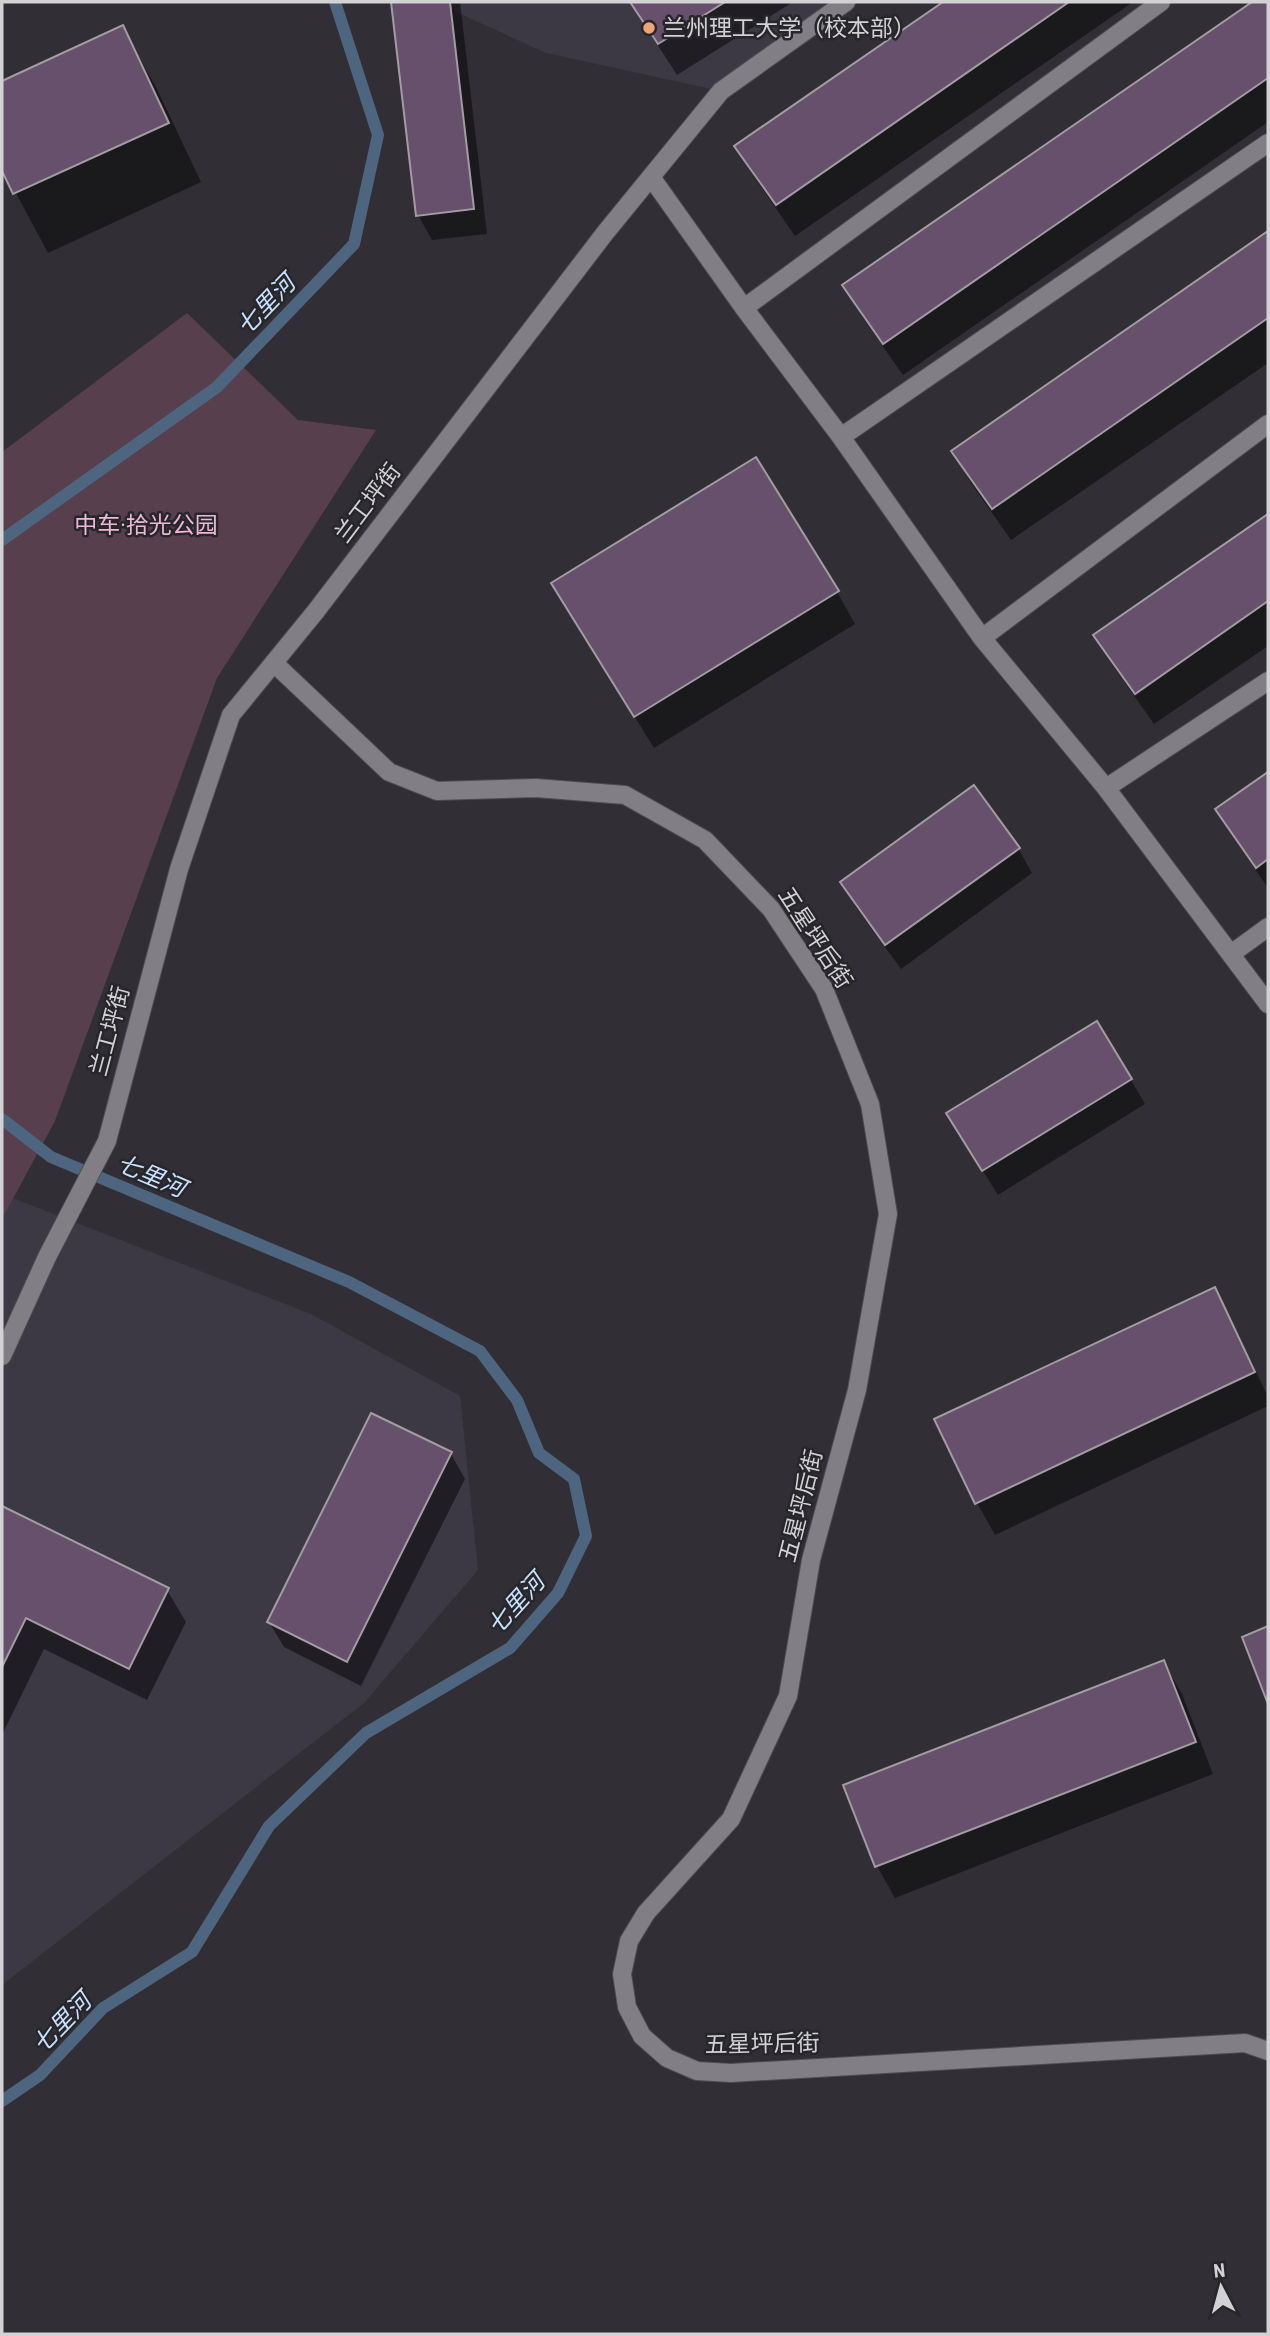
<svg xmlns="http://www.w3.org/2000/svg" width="1270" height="2336" font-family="'Roboto Condensed','Noto Sans SC',sans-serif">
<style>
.built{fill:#3c3944}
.green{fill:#573f4d}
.shadow{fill:#0007}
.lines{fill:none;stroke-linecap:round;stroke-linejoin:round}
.stream{stroke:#4e657f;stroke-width:12}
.building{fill:#66506b;stroke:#a19da2;stroke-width:2}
.minor-casing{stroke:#4d4c50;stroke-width:20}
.minor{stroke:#817f85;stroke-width:18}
.poi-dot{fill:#efa377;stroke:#27262b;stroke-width:2.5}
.labels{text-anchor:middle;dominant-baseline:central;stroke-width:5;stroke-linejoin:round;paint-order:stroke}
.poi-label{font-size:23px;fill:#d2d1d4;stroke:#27262b;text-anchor:start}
.street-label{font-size:23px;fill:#d2d1d4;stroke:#27262b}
.park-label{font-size:23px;fill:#f0b6d9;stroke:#27262b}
.water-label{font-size:24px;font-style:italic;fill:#c7e0fd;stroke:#27262b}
</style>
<rect width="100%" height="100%" fill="#312f35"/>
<path class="built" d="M 434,2 L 843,2 L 721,91 L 546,53 Z
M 2,1194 L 311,1314 L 460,1396 L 478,1570 L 364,1703 L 2,1985 Z"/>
<path class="green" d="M 187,313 L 298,420 L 376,430 L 217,678 L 55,1121 L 2,1219 L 2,452 Z"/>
<path class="shadow" d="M 393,2 L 460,2 L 487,234 L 432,240 L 418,215 Z
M 630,2 L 793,2 L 677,75 Z
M 946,2 L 1133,2 L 795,236 L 755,178 L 737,146 Z
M 1255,2 L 1268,2 L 1268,122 L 903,375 L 863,318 L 844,286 Z
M 122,28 L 156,87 L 201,182 L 48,253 L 2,167 L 2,83 Z
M 1268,233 L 1268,363 L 1011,540 L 971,483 L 953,451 Z
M 1268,516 L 1268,646 L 1154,724 L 1114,667 L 1096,635 Z
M 837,592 L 855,624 L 654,748 L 572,615 Z
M 1268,775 L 1268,888 L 1236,841 L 1218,810 Z
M 1018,848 L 1032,873 L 901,969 L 856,907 L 842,883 Z
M 1131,1080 L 1145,1104 L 998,1195 L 963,1139 Z
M 1214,1290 L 1232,1321 L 1268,1397 L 1268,1406 L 995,1535 L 977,1503 Z
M 451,1454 L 465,1479 L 361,1686 L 284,1647 L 269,1622 Z
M 2,1508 L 167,1590 L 186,1622 L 147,1700 L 44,1649 L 2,1735 Z
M 1164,1663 L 1182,1694 L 1213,1774 L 895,1898 L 877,1866 Z"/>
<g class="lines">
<path class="stream" d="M 2,540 L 217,387 L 354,244 L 378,135 L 335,2
M 2,1119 L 51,1157 L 349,1282 L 480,1351 L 517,1400 L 539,1453 L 574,1479 L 586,1536 L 558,1593 L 510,1648 L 366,1733 L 269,1826 L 192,1952 L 103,2008 L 40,2075 L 2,2101"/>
</g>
<path class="building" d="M 391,2 L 450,2 L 474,209 L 416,216 Z
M 630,2 L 725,2 L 658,44 Z
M 943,2 L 1069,2 L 776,205 L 734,146 Z
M 1252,2 L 1268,2 L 1268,78 L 883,344 L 842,285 Z
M 123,25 L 169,123 L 13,194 L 2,171 L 2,81 Z
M 1268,231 L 1268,318 L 992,509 L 951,451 Z
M 756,457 L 839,591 L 634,717 L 551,583 Z
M 1268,514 L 1268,601 L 1135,694 L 1093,635 Z
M 1268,772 L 1268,859 L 1256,868 L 1215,809 Z
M 974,785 L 1020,848 L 885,945 L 840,882 Z
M 1097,1021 L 1132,1079 L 982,1171 L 946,1113 Z
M 1215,1287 L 1255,1372 L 975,1504 L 934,1419 Z
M 371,1413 L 452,1452 L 347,1662 L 267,1622 Z
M 2,1506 L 169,1588 L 129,1669 L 26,1618 L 2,1667 Z
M 1268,1626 L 1268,1704 L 1242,1637 Z
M 1164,1660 L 1196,1742 L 875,1867 L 843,1785 Z"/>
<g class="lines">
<defs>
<path id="minor" d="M 651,177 L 744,308 L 841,437 L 982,638 L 1106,788 L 1268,1004
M 744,308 L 1161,2
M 841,437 L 1268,143
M 982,638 L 1268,424
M 274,663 L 389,772 L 437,791 L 536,788 L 625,795 L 705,840 L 771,909 L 824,989 L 870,1104 L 888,1214 L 857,1390 L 811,1560 L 788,1696 L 731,1819 L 646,1913 L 629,1941 L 622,1974 L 627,2007 L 642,2036 L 667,2058 L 697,2071 L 731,2073 L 1245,2043 L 1268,2051
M 1106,788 L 1268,681
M 1231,954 L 1268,927
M 2,1356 L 47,1257 L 107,1141 L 179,869 L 231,715 L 316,611 L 605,233 L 721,91 L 846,2"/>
</defs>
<use href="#minor" class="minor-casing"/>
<use href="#minor" class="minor"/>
</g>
<circle class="poi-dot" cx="649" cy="28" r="7"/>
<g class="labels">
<g class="poi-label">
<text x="663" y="28">兰州理工大学（校本部）</text>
</g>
<g class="street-label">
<text transform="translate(368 503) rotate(-53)">兰工坪街</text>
<text transform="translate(815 938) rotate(57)">五星坪后街</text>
<text transform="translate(110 1031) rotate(-75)">兰工坪街</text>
<text transform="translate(801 1506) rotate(-76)">五星坪后街</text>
<text transform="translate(762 2044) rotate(-1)">五星坪后街</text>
</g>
<g class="park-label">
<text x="146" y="525">中车·拾光公园</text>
</g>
<g class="water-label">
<text transform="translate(266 305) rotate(-46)">七里河</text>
<text transform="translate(151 1176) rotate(23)">七里河</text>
<text transform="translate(516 1604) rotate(-48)">七里河</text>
<text transform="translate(62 2023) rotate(-46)">七里河</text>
</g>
</g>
<rect width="1270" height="2336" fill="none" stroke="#d2d1d4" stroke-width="7"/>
<g transform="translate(1221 2287) rotate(354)" stroke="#27262b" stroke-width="5" paint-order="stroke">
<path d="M0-5L12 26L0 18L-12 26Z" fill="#d2d1d4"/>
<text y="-10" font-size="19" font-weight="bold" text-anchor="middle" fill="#d2d1d4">N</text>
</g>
</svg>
